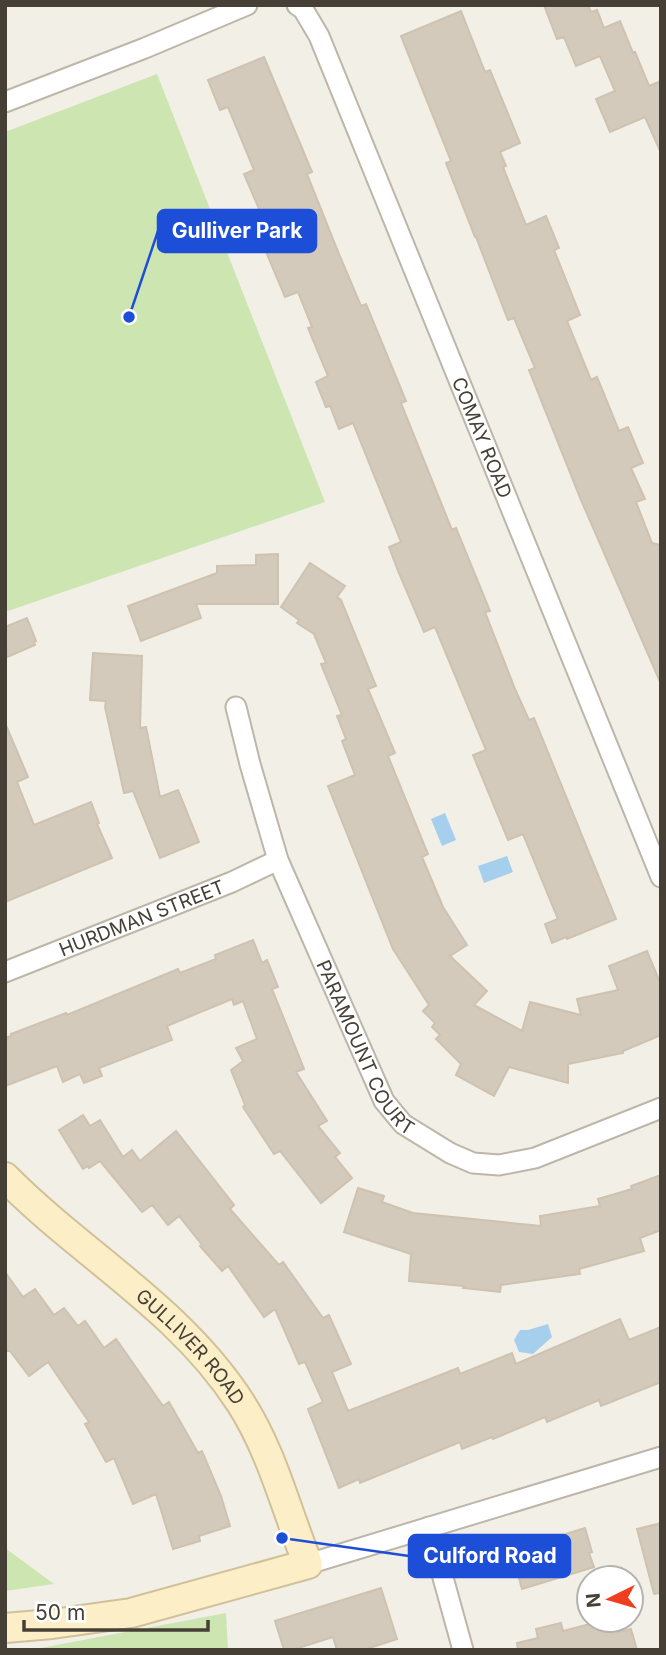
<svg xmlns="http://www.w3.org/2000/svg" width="666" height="1655" font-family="Inter,sans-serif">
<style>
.green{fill:#cde5b1}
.water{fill:#a5cfec}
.building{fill:#d3cabc;stroke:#cec2b0;stroke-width:2}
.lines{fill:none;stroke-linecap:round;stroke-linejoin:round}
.street-casing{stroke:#bdb6a9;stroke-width:23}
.secondary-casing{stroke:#d0c198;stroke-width:32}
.street{stroke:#fff;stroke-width:19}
.secondary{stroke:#fcefc7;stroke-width:28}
.labels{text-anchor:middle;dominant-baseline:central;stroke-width:5;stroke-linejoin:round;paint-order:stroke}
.street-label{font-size:19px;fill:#453f36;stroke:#fff}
.leader{fill:none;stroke:#1d4ed8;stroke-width:2.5}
.callout-dot{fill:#1d4ed8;stroke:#fff;stroke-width:2.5}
.callout{fill:#1d4ed8;stroke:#1d4ed8;stroke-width:2.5}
.callout-label{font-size:21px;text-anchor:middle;font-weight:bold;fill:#fff}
</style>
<rect width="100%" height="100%" fill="#f2efe6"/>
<path class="green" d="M 157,74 L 325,502 L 5,612 L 5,132 Z
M 5,1548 L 54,1584 L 5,1591 Z
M 226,1613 L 228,1650 L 30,1650 Z"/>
<path class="water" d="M 445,813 L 456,840 L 442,846 L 431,819 Z
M 507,856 L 513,872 L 484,883 L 478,866 Z
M 548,1324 L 552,1337 L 533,1354 L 519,1352 L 514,1340 L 520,1330 L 528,1330 Z"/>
<path class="building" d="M 544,5 L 588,5 L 591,12 L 597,10 L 604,28 L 620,21 L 633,53 L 635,52 L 649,86 L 661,81 L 661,153 L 645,117 L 610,132 L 596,99 L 615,91 L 600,56 L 576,66 L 564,37 L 557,39 Z
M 461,11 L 485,72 L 490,70 L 520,143 L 500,152 L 506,166 L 503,167 L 526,225 L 546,216 L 559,248 L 554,250 L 580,315 L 567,321 L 591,380 L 597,377 L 619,431 L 628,427 L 643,463 L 631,468 L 645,499 L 636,502 L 652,543 L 661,545 L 661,684 L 581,500 L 529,370 L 535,368 L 514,318 L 508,320 L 476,237 L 475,237 L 446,163 L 451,161 L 401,36 Z
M 264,57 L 312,172 L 307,174 L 339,254 L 361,306 L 366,304 L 406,401 L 401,403 L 452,530 L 456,528 L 490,611 L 485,612 L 515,689 L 529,720 L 534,718 L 616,919 L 567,939 L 566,937 L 552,943 L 545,924 L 558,919 L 523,834 L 508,840 L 473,755 L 486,750 L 435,627 L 424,632 L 398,571 L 389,547 L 401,542 L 353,423 L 339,429 L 330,406 L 326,407 L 316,382 L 328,376 L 308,328 L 312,327 L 298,292 L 285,297 L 256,228 L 265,223 L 244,174 L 254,170 L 228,107 L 220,110 L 208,80 Z
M 278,554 L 278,604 L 196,604 L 201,618 L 141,641 L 128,606 L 217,573 L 217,566 L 256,565 L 256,555 Z
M 310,563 L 345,586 L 337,597 L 341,600 L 376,686 L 368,689 L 395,753 L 388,756 L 428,854 L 422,857 L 443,907 L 467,945 L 450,956 L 487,991 L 474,1005 L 522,1031 L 530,1002 L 581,1015 L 577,999 L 618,990 L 609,966 L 647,951 L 661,985 L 661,1035 L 623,1051 L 623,1053 L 568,1064 L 568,1083 L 509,1067 L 494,1096 L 456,1075 L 461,1064 L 436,1039 L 440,1035 L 432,1027 L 435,1023 L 423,1011 L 429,1005 L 393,949 L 328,786 L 355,775 L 342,741 L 346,739 L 337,716 L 342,715 L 321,664 L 326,663 L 314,634 L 297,623 L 299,620 L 281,607 Z
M 27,618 L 36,641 L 34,642 L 35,645 L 5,658 L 5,627 Z
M 93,653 L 142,656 L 140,728 L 146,727 L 160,797 L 178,790 L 199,842 L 160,858 L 133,791 L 124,793 L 105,707 L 106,701 L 90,700 Z
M 5,723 L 28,777 L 17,782 L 34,825 L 91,802 L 99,823 L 97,824 L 112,858 L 5,902 Z
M 253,940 L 262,963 L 267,960 L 278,987 L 272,989 L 304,1069 L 296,1072 L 327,1121 L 318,1126 L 340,1153 L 335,1157 L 352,1178 L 321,1203 L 280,1151 L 274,1154 L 243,1107 L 245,1105 L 231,1070 L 243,1061 L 236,1048 L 257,1039 L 243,1001 L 234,1005 L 232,999 L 167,1026 L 172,1040 L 99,1068 L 102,1076 L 84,1083 L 80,1074 L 63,1082 L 57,1066 L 5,1086 L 5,1038 L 11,1036 L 11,1034 L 66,1013 L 67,1015 L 178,969 L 180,973 L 216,959 L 215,955 Z
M 83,1115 L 90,1126 L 100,1120 L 123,1157 L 132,1150 L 140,1161 L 176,1131 L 234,1205 L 230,1209 L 279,1265 L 283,1262 L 323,1318 L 329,1315 L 351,1364 L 332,1372 L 348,1411 L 458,1368 L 460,1374 L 512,1353 L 516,1364 L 620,1319 L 629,1340 L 661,1327 L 661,1382 L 601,1406 L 599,1400 L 547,1422 L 545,1417 L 493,1439 L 492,1437 L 462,1449 L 460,1442 L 360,1483 L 359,1479 L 339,1488 L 308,1409 L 323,1402 L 305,1362 L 299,1364 L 275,1309 L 264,1317 L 228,1266 L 222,1271 L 200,1246 L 202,1245 L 179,1216 L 168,1225 L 152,1205 L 142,1212 L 100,1161 L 89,1168 L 88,1166 L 83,1169 L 59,1130 Z
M 661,1175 L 661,1230 L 640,1238 L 644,1251 L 579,1269 L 580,1274 L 501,1285 L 500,1292 L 463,1288 L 464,1286 L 409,1281 L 411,1254 L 344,1232 L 358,1188 L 384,1196 L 382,1202 L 413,1213 L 541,1226 L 540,1216 L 600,1206 L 598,1199 L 632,1189 L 631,1186 Z
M 5,1272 L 23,1297 L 35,1289 L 54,1315 L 64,1308 L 78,1326 L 85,1321 L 104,1348 L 116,1339 L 163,1406 L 169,1402 L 198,1453 L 202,1451 L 221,1496 L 230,1526 L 199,1536 L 200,1541 L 173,1549 L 156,1494 L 133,1504 L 114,1458 L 106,1462 L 85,1424 L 89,1422 L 48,1362 L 29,1376 L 10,1351 L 5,1351 Z
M 661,1523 L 661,1593 L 654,1594 L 637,1529 Z
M 585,1528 L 592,1552 L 589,1553 L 594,1567 L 522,1589 L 515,1564 L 534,1558 L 531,1548 L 541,1545 L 540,1542 Z
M 381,1588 L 397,1639 L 363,1650 L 337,1650 L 333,1637 L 292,1650 L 284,1650 L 275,1621 Z
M 616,1620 L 619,1632 L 631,1629 L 637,1650 L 518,1650 L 517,1643 L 538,1638 L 536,1629 L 561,1623 L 563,1631 L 598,1622 L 599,1624 Z"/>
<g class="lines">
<defs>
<g id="street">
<path id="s1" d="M 297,5 L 303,9 L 319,36 L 661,877"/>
<path d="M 5,102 L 145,48 L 247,5"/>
<path id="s2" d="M 236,707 L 250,764 L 278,860 L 384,1101 L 403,1124 L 450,1153 L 473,1163 L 499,1165 L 535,1158 L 661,1108"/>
<path id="s3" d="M 5,972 L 232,882 L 278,860"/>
<path d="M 429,1527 L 463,1650"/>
<path d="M 308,1564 L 661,1457"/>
</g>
<g id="secondary">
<path id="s4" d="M 5,1177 C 82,1255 179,1308 240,1402 C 272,1451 286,1510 308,1564 L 131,1613 L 52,1624 L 5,1628"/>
</g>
</defs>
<use href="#street" class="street-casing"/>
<use href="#secondary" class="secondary-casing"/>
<use href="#street" class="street"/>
<use href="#secondary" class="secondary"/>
</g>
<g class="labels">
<g class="street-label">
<text stroke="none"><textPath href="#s1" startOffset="472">COMAY ROAD</textPath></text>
<text stroke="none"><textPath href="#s3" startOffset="147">HURDMAN STREET</textPath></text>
<text stroke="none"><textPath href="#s2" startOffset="366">PARAMOUNT COURT</textPath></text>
<text stroke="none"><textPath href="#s4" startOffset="252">GULLIVER ROAD</textPath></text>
</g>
</g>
<path class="leader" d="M129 317L158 231M282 1538L409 1556"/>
<g class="callout-dot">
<circle cx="129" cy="317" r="7"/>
<circle cx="282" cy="1538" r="7"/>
</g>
<g class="callout">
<rect x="158" y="210" width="158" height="42" rx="7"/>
<rect x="409" y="1535" width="161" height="42" rx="7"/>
</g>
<g class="callout-label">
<text x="237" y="238">Gulliver Park</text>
<text x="490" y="1563">Culford Road</text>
</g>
<rect width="666" height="1655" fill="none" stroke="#453f36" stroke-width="14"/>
<g transform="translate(610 1599) rotate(265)"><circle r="33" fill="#ffffff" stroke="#b5b2af" stroke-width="2"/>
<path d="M0-5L12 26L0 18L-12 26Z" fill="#ef3f20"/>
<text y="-10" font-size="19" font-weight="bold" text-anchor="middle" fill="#453f36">N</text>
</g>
<path d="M24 1620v10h184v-10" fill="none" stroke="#453f36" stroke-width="3.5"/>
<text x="35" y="1620" font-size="21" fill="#453f36" stroke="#ffffff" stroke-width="5" paint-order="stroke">50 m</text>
</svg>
